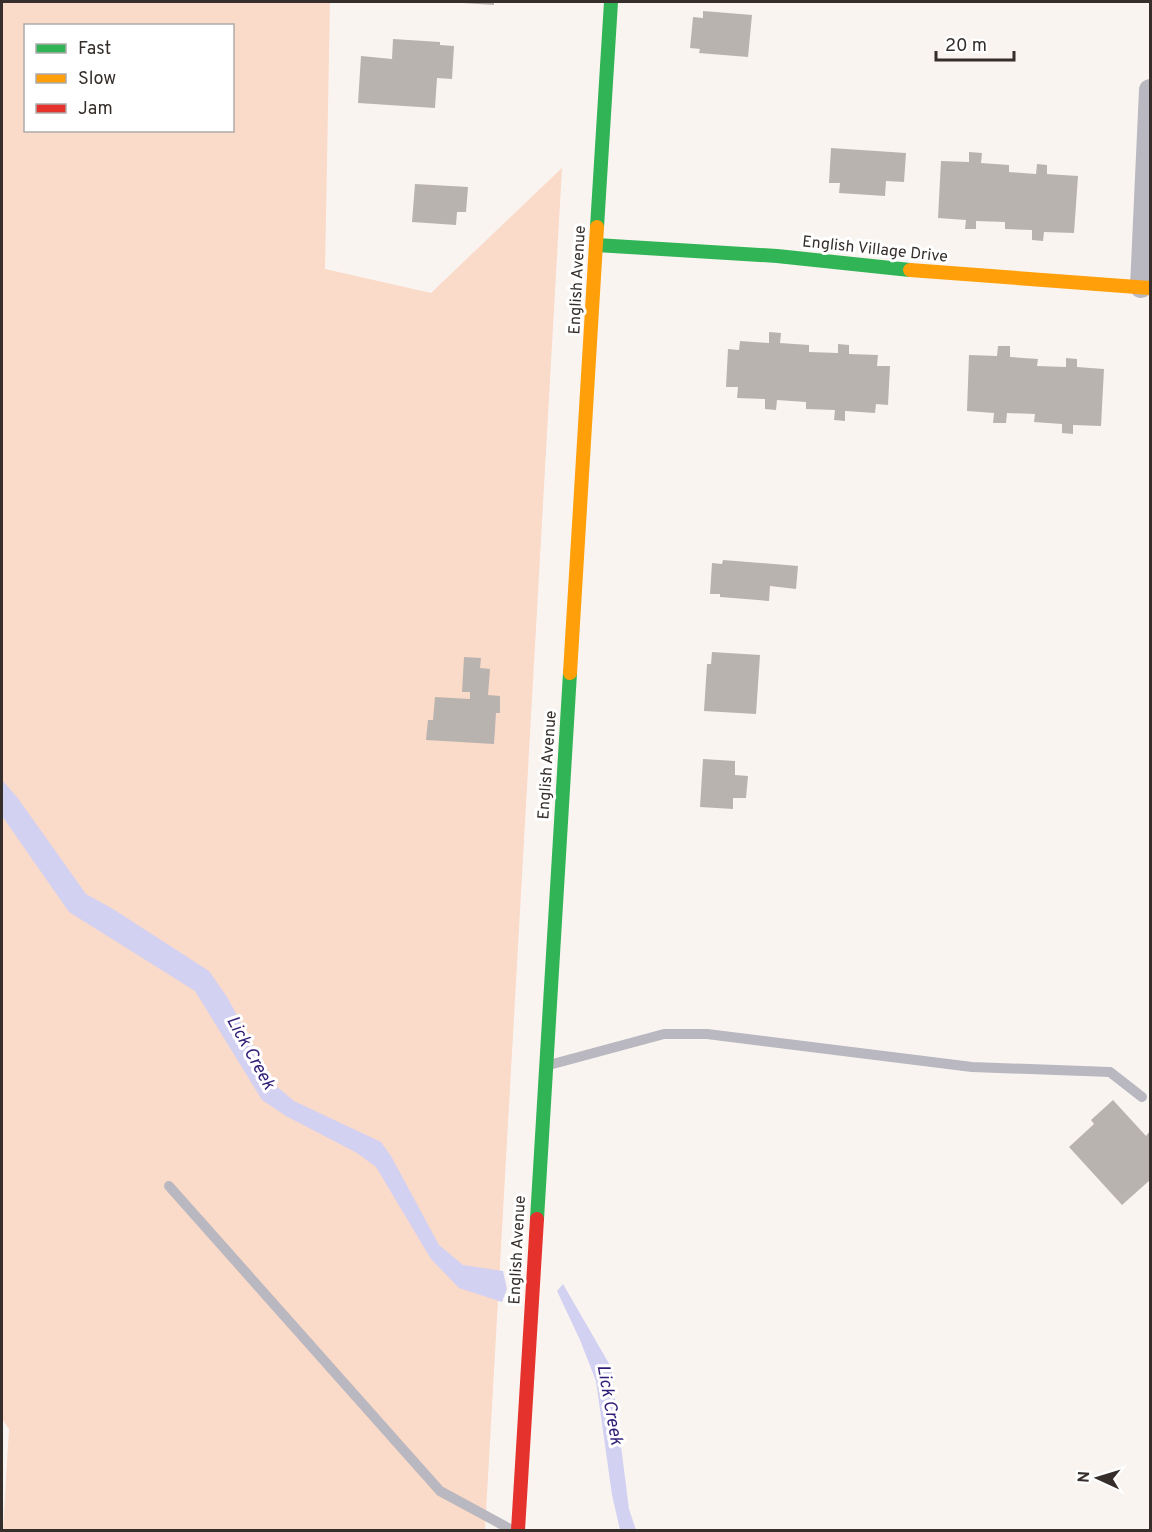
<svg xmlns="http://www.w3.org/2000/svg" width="1152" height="1532" font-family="Overpass,sans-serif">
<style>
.green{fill:#fadac8;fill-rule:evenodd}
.water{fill:#d3d1f2}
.building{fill:#b9b3b0}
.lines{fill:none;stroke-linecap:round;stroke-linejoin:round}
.lane{stroke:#b9b8c0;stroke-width:10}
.street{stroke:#b9b8c0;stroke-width:22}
.fast{stroke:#30b455;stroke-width:14}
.slow{stroke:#ff9f0a;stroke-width:14}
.jam{stroke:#e5322d;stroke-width:14}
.labels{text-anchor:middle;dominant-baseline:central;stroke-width:6;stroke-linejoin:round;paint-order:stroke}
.street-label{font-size:16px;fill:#352e2a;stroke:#fff}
.water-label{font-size:18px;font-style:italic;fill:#311d77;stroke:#fff}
</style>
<rect width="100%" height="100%" fill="#faf4f1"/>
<path class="green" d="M 2,2 L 330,2 L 325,269 L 431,293 L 562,168 L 485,1530 L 3,1530 L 9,1429 L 2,1419 ZM 26,26 L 232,26 L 232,130 L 26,130 Z"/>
<path class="water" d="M 2,780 L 17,797 L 86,894 L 113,909 L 209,971 L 227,997 L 275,1085 L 294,1101 L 381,1142 L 391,1156 L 439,1245 L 463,1265 L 503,1271 L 507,1289 L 502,1302 L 459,1288 L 431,1259 L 376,1167 L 357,1153 L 286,1116 L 262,1100 L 195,991 L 69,912 L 2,816 Z
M 563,1284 L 611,1367 L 629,1509 L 636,1530 L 620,1530 L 612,1495 L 596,1381 L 580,1340 L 557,1291 Z"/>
<path class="building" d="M 462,2 L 494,2 L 494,5 L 462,3 Z
M 703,11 L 752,15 L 748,57 L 699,53 L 700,49 L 690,48 L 693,17 L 703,18 Z
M 393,39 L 440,42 L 440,45 L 454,46 L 452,79 L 437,78 L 435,108 L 358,103 L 361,56 L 392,59 Z
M 831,148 L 906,153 L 904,182 L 886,181 L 885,196 L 839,193 L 840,183 L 829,183 Z
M 969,152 L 982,153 L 981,163 L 1009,165 L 1009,172 L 1036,174 L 1037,164 L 1047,165 L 1047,174 L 1078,176 L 1074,233 L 1044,232 L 1043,241 L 1032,240 L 1032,230 L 1005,229 L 1005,222 L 976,221 L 976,229 L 965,229 L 966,220 L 938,218 L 941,161 L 969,162 Z
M 415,184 L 468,187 L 466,212 L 457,212 L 456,225 L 412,222 Z
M 769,332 L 781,333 L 780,343 L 809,345 L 809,352 L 838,353 L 838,344 L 849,345 L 849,354 L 878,355 L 877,366 L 890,366 L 888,405 L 876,404 L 875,413 L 845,411 L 845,421 L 834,420 L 835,410 L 806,409 L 806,402 L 777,400 L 776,410 L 765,409 L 765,399 L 737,398 L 738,387 L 726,387 L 728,349 L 739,350 L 740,341 L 769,343 Z
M 998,346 L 1010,346 L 1010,357 L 1038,359 L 1037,366 L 1066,367 L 1066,358 L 1077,359 L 1077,367 L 1104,369 L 1101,426 L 1073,425 L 1073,434 L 1062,433 L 1062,424 L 1034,422 L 1035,414 L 1007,413 L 1006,423 L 993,423 L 994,413 L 967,411 L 969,355 L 997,356 Z
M 723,560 L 798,566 L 796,589 L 770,586 L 769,601 L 720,597 L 720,594 L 710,594 L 712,563 L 722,564 Z
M 712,652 L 760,655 L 756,714 L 704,711 L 707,664 L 711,664 Z
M 464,657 L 481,658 L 480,668 L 490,669 L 488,695 L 500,696 L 500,713 L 496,713 L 494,744 L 426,740 L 428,720 L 433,720 L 435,697 L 470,699 L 470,692 L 462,692 Z
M 703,759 L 735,761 L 735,775 L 748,776 L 746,798 L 733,798 L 733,809 L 700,807 Z
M 1113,1100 L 1146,1136 L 1150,1131 L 1150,1180 L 1122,1205 L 1069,1147 L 1094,1124 L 1091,1120 Z"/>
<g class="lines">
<path class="lane" d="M 549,1065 L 664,1034 L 707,1034 L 972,1067 L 1110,1072 L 1142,1097
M 169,1186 L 440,1491 L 512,1530"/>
<path class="street" d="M 1141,287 L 1150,90"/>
<path class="fast" d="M 597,227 L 611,2
M 596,245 L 777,256 L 910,270
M 537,1219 L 570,673"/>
<path class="slow" d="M 910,270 L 1150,288
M 570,673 L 597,227"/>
<path class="jam" d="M 518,1530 L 537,1219"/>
</g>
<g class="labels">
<g class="street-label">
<text transform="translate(875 250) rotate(6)">English Village Drive</text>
<text transform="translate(578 280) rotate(-87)">English Avenue</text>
<text transform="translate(548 765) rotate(-86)">English Avenue</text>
<text transform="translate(518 1250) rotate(-87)">English Avenue</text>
</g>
<g class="water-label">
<text transform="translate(250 1053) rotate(61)">Lick Creek</text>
<text transform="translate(609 1405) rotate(80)">Lick Creek</text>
</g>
</g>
<rect width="1152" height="1532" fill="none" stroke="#352e2a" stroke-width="6"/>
<rect x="24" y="24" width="210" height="108" fill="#ffffff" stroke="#aeabaa" stroke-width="1.5"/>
<rect x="36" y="44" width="30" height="9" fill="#30b455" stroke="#aeabaa" stroke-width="1.5"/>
<text x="78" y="54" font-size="18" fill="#352e2a">Fast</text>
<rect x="36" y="74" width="30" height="9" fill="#ff9f0a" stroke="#aeabaa" stroke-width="1.5"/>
<text x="78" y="84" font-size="18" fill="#352e2a">Slow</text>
<rect x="36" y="104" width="30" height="9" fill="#e5322d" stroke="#aeabaa" stroke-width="1.5"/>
<text x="78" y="114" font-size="18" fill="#352e2a">Jam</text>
<g transform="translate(1098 1478) rotate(274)" stroke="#ffffff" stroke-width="4.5" paint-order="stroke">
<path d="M0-4.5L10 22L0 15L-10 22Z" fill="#352e2a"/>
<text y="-9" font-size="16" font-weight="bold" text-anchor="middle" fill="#352e2a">N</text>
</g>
<path d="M936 51v9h78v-9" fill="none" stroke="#352e2a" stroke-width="3"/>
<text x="945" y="51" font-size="18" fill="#352e2a" stroke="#ffffff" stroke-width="4.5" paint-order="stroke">20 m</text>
</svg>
